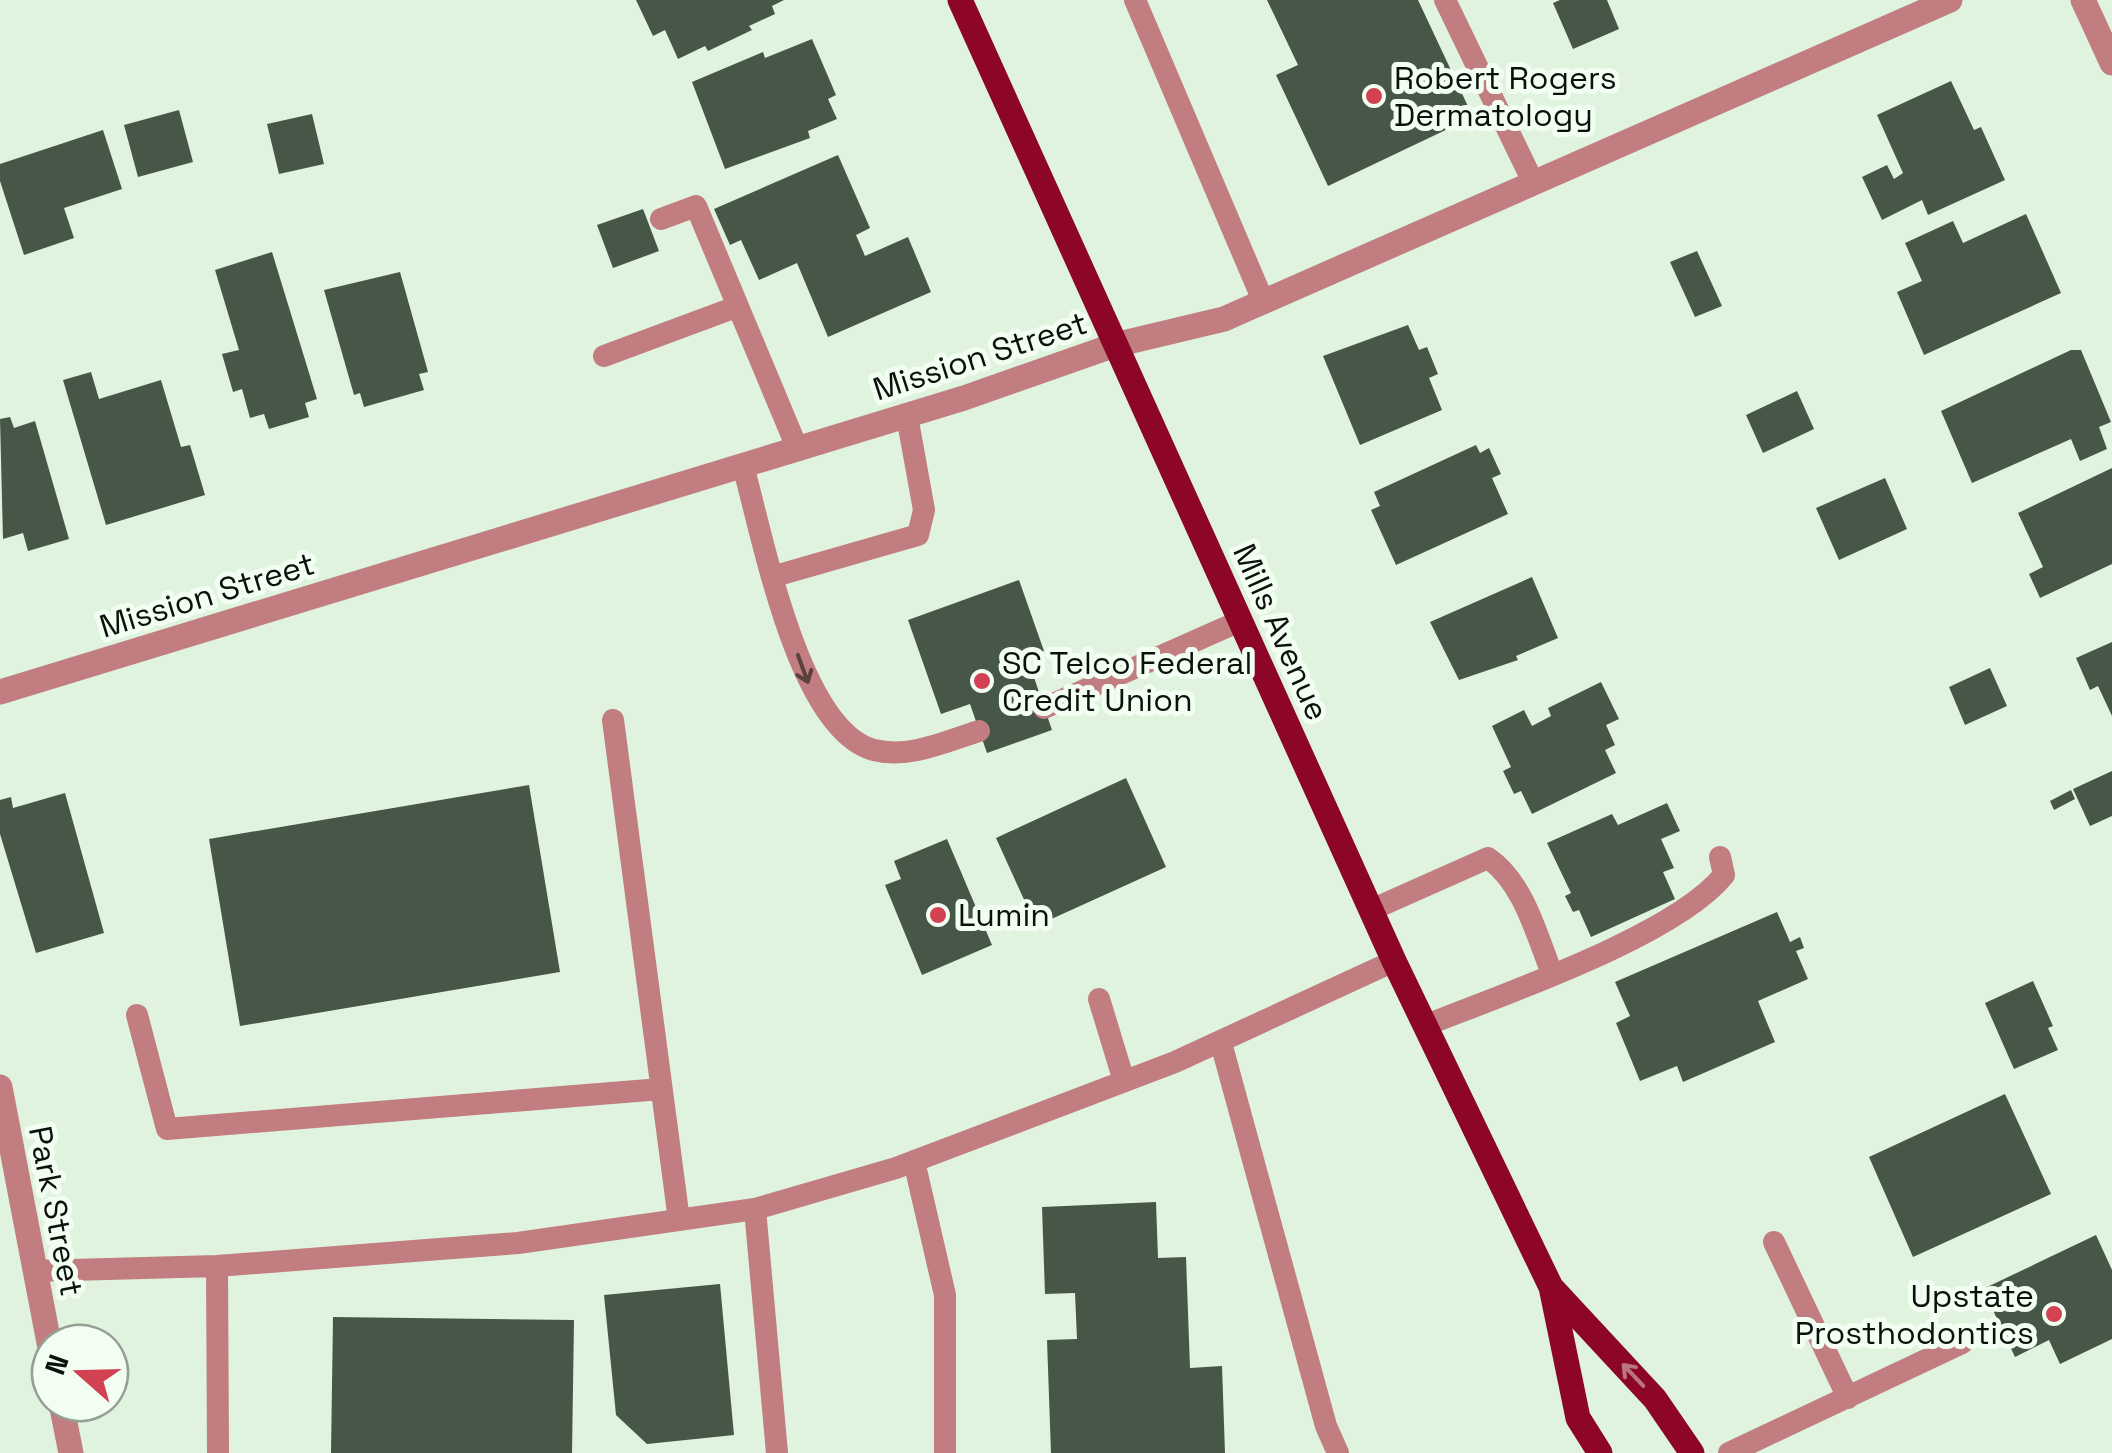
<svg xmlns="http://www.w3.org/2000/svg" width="2112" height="1453" font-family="'Space Grotesk',sans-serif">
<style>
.building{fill:#465747}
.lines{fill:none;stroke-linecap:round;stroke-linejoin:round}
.service{stroke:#c17d7f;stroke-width:22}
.minor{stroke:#c17d7f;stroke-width:25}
.primary{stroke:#8d0627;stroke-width:25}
.oneway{stroke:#5c423f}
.oneway2{stroke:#ba7682}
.poi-dot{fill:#d24253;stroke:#f2fef2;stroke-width:4}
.labels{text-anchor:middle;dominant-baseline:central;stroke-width:10;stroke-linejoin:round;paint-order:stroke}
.poi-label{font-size:32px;fill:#0a110b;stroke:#f2fef2;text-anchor:start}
.street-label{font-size:32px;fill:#0a110b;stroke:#f2fef2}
</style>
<rect width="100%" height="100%" fill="#dff3df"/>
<path class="building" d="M 636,0 L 784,0 L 772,6 L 775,14 L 749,26 L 752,30 L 708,51 L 705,46 L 678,59 L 665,30 L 653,36 Z
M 1267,0 L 1418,0 L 1473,117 L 1328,186 L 1276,75 L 1298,65 Z
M 1560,0 L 1607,0 L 1619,29 L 1573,49 L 1553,3 Z
M 812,39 L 836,95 L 828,99 L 837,119 L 808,131 L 810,138 L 725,169 L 692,82 L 763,52 L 765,58 Z
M 1951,81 L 1974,130 L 1981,127 L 2005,180 L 1928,215 L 1922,200 L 1882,220 L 1862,177 L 1887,165 L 1894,179 L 1903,173 L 1877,115 Z
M 179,110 L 193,162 L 138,177 L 124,125 Z
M 312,114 L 324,164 L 279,174 L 267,124 Z
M 103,130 L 122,189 L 64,208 L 74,238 L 24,255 L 0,181 L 0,164 Z
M 838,155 L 870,228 L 856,235 L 865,256 L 908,237 L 931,292 L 828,337 L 797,263 L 759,280 L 741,240 L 730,245 L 714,209 Z
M 643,209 L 659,251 L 613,268 L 597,225 Z
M 2026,214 L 2061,293 L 1924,355 L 1897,292 L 1922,281 L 1905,243 L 1953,221 L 1963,243 Z
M 1697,251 L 1722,306 L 1695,317 L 1670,262 Z
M 272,252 L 317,399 L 305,403 L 309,417 L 269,429 L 264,414 L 250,418 L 242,389 L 233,392 L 222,354 L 239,350 L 215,270 Z
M 400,272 L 428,372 L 419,374 L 424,390 L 364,407 L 360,393 L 354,395 L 324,290 Z
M 1408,325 L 1419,350 L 1427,347 L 1438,374 L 1429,378 L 1442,410 L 1360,445 L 1323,356 Z
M 2071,350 L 2081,350 L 2111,422 L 2099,427 L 2107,449 L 2080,461 L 2071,439 L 1972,483 L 1941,411 Z
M 91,372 L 99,399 L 161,380 L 181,447 L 190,445 L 205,495 L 106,525 L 63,380 Z
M 1797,391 L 1814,429 L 1763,453 L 1746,415 Z
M 10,417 L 14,428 L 35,421 L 69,539 L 28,551 L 23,533 L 3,539 L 0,419 Z
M 1476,445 L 1480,453 L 1489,448 L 1501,474 L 1492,478 L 1508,514 L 1396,565 L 1371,510 L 1380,506 L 1374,492 Z
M 2112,468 L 2112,564 L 2040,598 L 2029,574 L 2043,567 L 2018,513 Z
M 1885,478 L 1907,529 L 1839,560 L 1816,508 Z
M 1532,577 L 1558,638 L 1516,656 L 1518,660 L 1459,680 L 1430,622 Z
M 1019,580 L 1044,651 L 1027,657 L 1052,730 L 987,753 L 970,704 L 941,714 L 908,620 Z
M 2112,642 L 2112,716 L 2098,686 L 2090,690 L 2076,658 Z
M 1990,668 L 2007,706 L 1965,725 L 1949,687 Z
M 1601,682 L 1619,719 L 1606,725 L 1615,745 L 1605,750 L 1616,773 L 1532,814 L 1521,791 L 1514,794 L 1503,771 L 1511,767 L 1492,726 L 1524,710 L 1532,726 L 1551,716 L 1548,708 Z
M 2112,771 L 2112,816 L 2090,826 L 2073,789 Z
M 1126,778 L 1166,867 L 1036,926 L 996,838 Z
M 529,785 L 560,972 L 240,1026 L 209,839 Z
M 2071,790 L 2075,799 L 2054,810 L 2050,801 Z
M 65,793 L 104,933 L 36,953 L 0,834 L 0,800 L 11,797 L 13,808 Z
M 1667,803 L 1680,831 L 1661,839 L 1674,868 L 1663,872 L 1675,899 L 1591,937 L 1579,910 L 1573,912 L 1565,896 L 1571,893 L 1547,843 L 1612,814 L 1618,825 Z
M 947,839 L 992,945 L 922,975 L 885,885 L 901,879 L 894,861 Z
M 1777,912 L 1790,942 L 1800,937 L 1804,948 L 1796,951 L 1808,979 L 1758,1001 L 1775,1042 L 1683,1082 L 1677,1066 L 1640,1081 L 1616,1023 L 1630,1016 L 1615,982 Z
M 2033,981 L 2053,1026 L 2048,1028 L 2058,1050 L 2014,1069 L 1985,1003 Z
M 2005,1094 L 2051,1194 L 1913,1257 L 1869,1157 Z
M 1156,1202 L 1158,1258 L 1186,1257 L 1190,1368 L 1222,1366 L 1225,1453 L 1051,1453 L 1047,1340 L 1077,1339 L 1075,1293 L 1045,1294 L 1042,1207 Z
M 2096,1235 L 2112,1270 L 2112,1339 L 2060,1364 L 2049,1340 L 2015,1357 L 1983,1289 Z
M 720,1284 L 734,1435 L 647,1444 L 616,1415 L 604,1295 Z
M 333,1317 L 574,1320 L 572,1453 L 331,1453 Z"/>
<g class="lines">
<path class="service" d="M 1135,0 L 1264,303
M 1445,0 L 1533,182
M 661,219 L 696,206 L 798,450
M 604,356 L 736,307
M 743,466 C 763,536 798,730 874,750 C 909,759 947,741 979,731
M 775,576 L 918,535 L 924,510 L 907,416
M 1044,708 L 1240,621
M 613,720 L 679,1220
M 1371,910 L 1488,858 C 1524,883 1536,934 1552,973
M 1099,999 L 1124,1081
M 137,1015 L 167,1129 L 661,1089
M 1424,1026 C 1501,995 1675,936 1724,875 L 1720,857
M 1221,1043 L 1326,1426 L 1338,1453
M 914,1161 L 945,1295 L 945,1453
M 755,1209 L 777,1453
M 1774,1242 L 1848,1398
M 217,1266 L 218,1453
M 34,1271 L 217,1266 L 518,1243 L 755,1209 L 896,1168 L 1175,1062 L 1394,961
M 1729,1453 L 1962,1343"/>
<path class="minor" d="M 2083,0 L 2112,63
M 0,692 L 964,398 L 1115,345 L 1224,319 L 1950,0
M 0,1087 L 50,1348
M 61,1403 L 71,1453"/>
<path class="primary" d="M 960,0 L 1394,961 L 1551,1287 L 1578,1418 L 1600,1453
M 1551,1287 L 1655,1399 L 1692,1453"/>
</g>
<defs><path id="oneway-shaft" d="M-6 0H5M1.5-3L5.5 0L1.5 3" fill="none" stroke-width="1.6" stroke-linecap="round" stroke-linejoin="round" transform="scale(2.5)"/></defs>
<use class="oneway" href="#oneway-shaft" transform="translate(803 669) rotate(70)"/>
<use class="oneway2" href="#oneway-shaft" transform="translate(1633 1375) rotate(-133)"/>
<g class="poi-dot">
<circle cx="1374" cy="96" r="10"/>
<circle cx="982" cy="681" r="10"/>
<circle cx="938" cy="915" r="10"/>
<circle cx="2054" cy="1314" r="10"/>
</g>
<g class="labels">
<g class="poi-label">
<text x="1394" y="78">Robert Rogers<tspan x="1394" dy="37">Dermatology</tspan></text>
<text x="1002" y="663">SC Telco Federal<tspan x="1002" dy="37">Credit Union</tspan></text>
<text x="958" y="915">Lumin</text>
<text x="2034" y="1296" text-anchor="end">Upstate<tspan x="2034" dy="37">Prosthodontics</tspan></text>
</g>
<g class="street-label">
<text transform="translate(980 356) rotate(-18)">Mission Street</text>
<text transform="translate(207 595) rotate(-17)">Mission Street</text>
<text transform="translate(1281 632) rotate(66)">Mills Avenue</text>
<text transform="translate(56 1211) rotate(79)">Park Street</text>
</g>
</g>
<g transform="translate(80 1373) rotate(290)"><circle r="48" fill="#f2fef2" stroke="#959f96" stroke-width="2.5"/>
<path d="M0-8L18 38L0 25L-18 38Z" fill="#d24253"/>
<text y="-15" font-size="28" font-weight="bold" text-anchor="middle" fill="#0a110b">N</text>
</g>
</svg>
